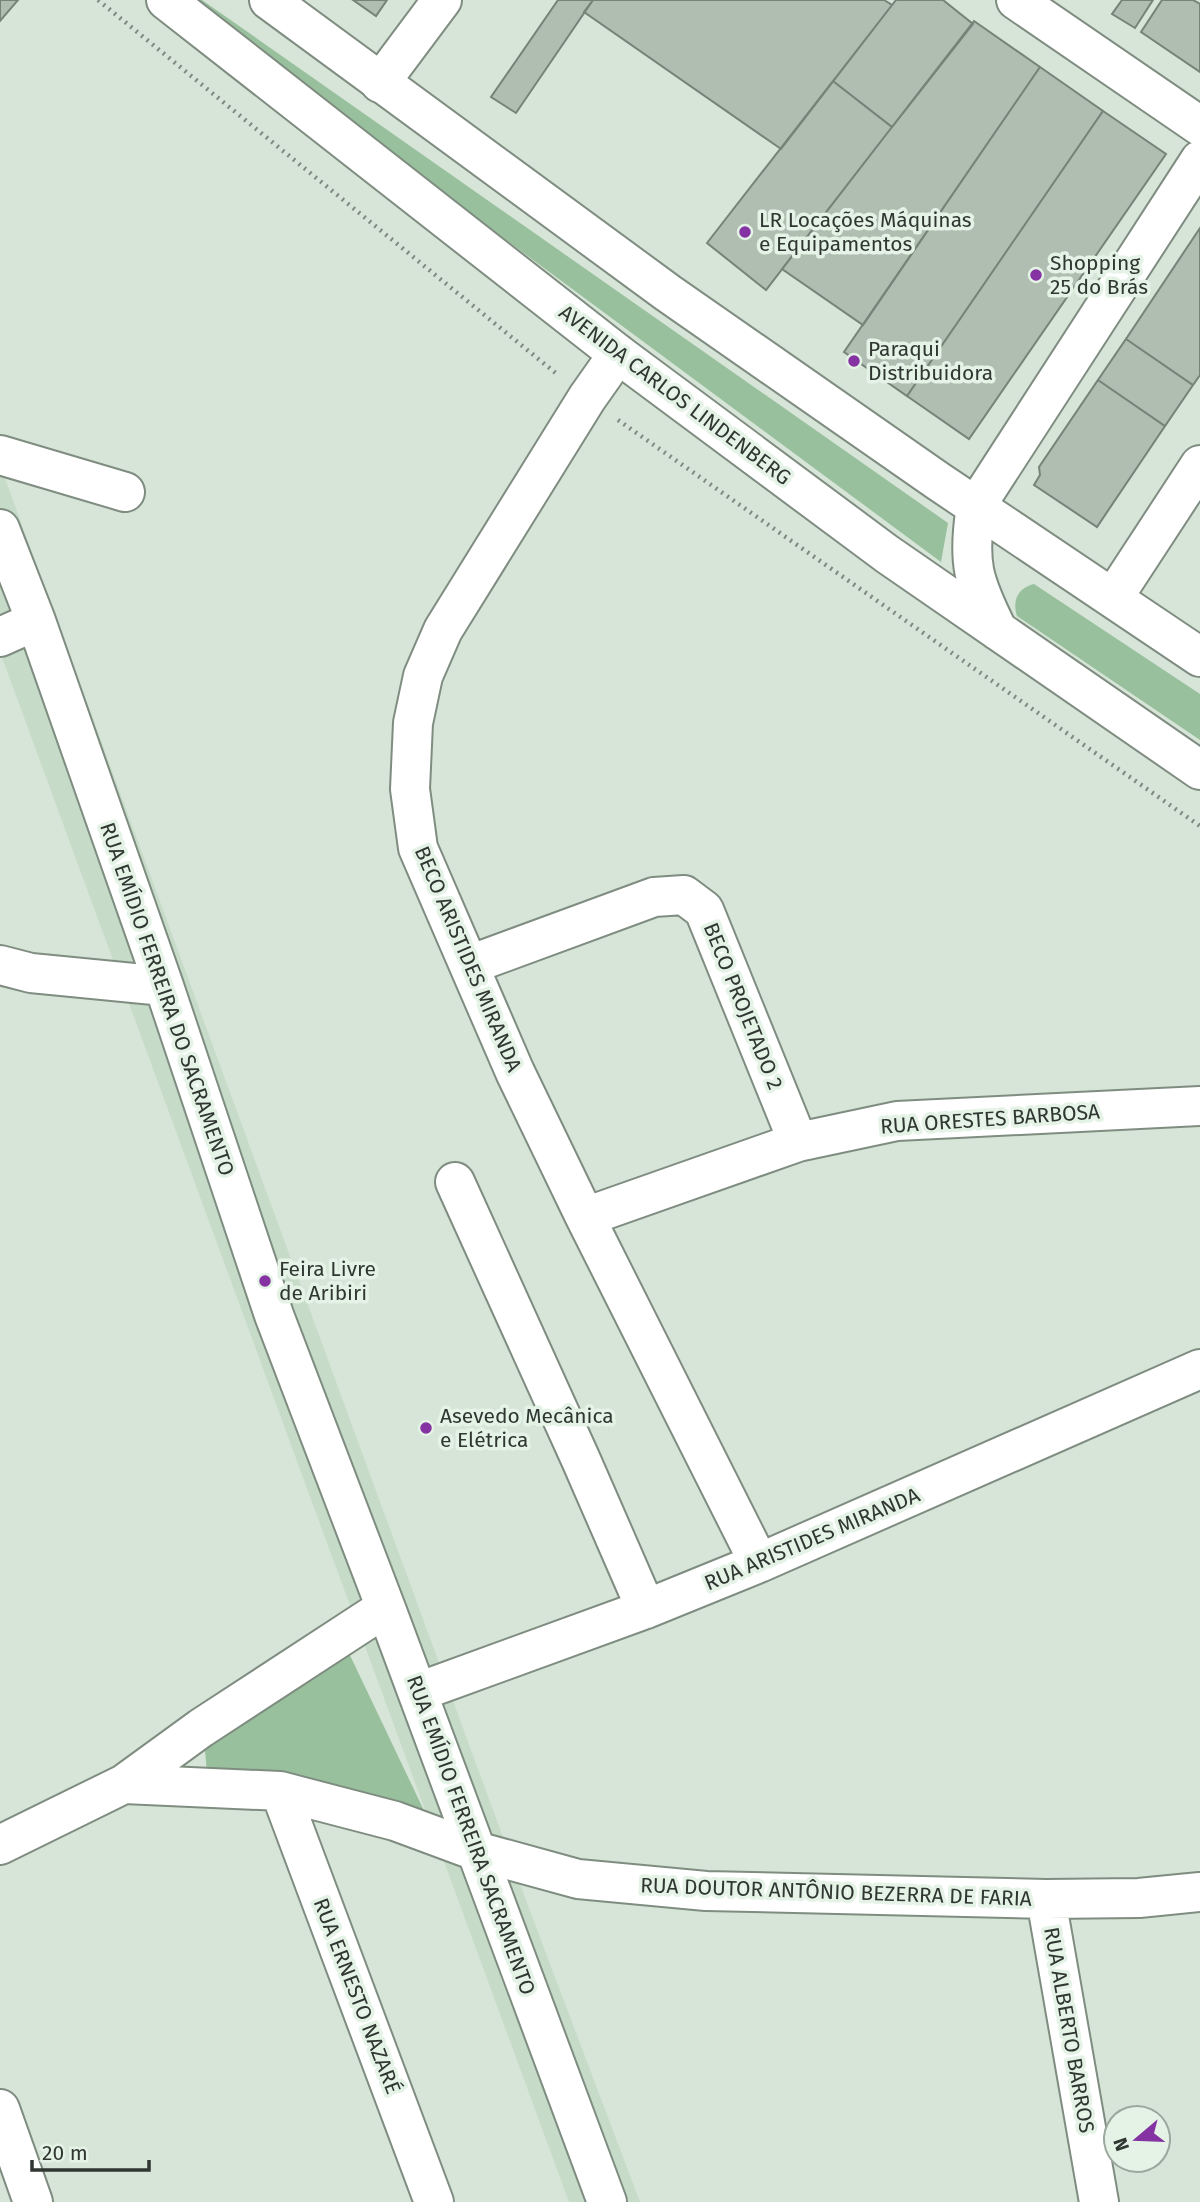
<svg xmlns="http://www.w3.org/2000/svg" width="1200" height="2202" font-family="'Fira Sans',sans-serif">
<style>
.built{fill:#c6dbc8}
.green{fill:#98c09d}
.building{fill:#b0bdb1;stroke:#768377;stroke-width:2}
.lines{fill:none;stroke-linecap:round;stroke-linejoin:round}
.minor-casing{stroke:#7f8c80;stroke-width:42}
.major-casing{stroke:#7f8c80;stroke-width:42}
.path{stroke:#7f8980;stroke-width:4.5;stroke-dasharray:2 5;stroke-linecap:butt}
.minor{stroke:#fff;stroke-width:38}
.major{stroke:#fff;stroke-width:38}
.poi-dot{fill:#8532a2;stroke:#e4f3e6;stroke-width:2.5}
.labels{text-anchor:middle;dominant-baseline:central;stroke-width:7;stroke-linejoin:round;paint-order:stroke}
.poi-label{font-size:21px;fill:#303631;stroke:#e4f3e6;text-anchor:start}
.street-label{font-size:21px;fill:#303631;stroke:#e4f3e6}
</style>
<rect width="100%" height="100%" fill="#d7e5d8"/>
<path class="built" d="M 0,465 L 530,1911 L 640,2202 L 569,2202 L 0,652 Z"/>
<path class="green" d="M 182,0 L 202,0 L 948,523 L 941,562 Z
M 1034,584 L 1200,694 L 1200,740 L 1017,616 C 1012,600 1018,588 1034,584 Z
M 347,1649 L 428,1819 L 207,1773 L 204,1739 Z"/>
<path class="building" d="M 0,0 L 18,0 L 0,21 Z
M 353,0 L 387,0 L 376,16 Z
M 558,0 L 593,0 L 516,113 L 491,97 Z
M 593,0 L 884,0 L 892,5 L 781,149 L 584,12 Z
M 896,0 L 943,0 L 973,24 L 892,127 L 833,81 Z
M 1122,0 L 1153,0 L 1135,28 L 1112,14 Z
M 1162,0 L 1193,0 L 1200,4 L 1200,72 L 1141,32 Z
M 974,21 L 1040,67 L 863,325 L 782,269 Z
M 1040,67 L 1103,111 L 907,396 L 844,352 Z
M 833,81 L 892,127 L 766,290 L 707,243 Z
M 1103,111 L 1166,154 L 969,439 L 907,396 Z
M 1200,228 L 1200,375 L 1193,385 L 1126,339 Z
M 1126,339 L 1193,385 L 1165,426 L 1098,380 Z
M 1098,380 L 1165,426 L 1097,527 L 1034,485 L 1040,475 L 1039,467 Z"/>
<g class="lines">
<defs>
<path id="minor" d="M 1016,0 L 1200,126
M 380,83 L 442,0
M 618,354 L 587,398 L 443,630 L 423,676 L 413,723 L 410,789 L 418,848 L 515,1072 L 585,1217 L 759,1563
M 0,455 L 125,492
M 976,506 L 1200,160
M 0,529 L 36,621 L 164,986 L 274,1315 L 387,1611 L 607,2202
M 1113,598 L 1200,465
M 0,637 L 36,621
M 0,965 L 31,973 L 164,986
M 469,965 L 654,897 L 684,895 L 704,910 L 798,1142
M 455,1182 L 581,1460 L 646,1609
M 585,1217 L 798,1142 L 897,1121 L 1200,1106
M 418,1692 L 646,1609 L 759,1563 L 1200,1369
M 124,1784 L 280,1791 L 395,1821 L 476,1851 L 578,1879 L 706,1891 L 1046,1899 L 1139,1898 L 1200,1892
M 280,1791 L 434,2202
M 0,1845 L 124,1784 L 201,1728 L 371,1617 L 387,1611
M 1046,1899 L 1099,2202
M 0,2109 L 33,2202"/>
<path id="major" d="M 166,0 L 618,354 L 887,554 L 1200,770
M 269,0 L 668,293 L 938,481 L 1200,657
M 976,506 C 967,563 973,581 998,631"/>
</defs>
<use href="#minor" class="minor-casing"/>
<use href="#major" class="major-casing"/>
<path class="path" d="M 98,0 L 558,375
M 618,420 L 1200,826"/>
<use href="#minor" class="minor"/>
<use href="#major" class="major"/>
</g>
<g class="poi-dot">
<circle cx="745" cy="232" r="7"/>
<circle cx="1036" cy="275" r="7"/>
<circle cx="854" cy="361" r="7"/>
<circle cx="265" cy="1281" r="7"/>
<circle cx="426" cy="1428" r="7"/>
</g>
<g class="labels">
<g class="poi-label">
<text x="759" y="220">LR Locações Máquinas<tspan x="759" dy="24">e Equipamentos</tspan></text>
<text x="1050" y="263">Shopping<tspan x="1050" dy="24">25 do Brás</tspan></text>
<text x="868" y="349">Paraqui<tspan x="868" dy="24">Distribuidora</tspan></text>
<text x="279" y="1269">Feira Livre<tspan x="279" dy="24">de Aribiri</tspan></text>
<text x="440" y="1416">Asevedo Mecânica<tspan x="440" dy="24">e Elétrica</tspan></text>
</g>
<g class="street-label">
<text transform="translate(675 395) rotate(37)">AVENIDA CARLOS LINDENBERG</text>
<text transform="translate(468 959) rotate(67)">BECO ARISTIDES MIRANDA</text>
<text transform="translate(167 999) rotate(71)">RUA EMÍDIO FERREIRA DO SACRAMENTO</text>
<text transform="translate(743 1006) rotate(68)">BECO PROJETADO 2</text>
<text transform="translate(990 1119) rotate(-4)">RUA ORESTES BARBOSA</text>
<text transform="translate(812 1539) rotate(-23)">RUA ARISTIDES MIRANDA</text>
<text transform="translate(471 1835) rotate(70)">RUA EMÍDIO FERREIRA SACRAMENTO</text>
<text transform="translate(836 1892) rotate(2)">RUA DOUTOR ANTÔNIO BEZERRA DE FARIA</text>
<text transform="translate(357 1996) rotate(69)">RUA ERNESTO NAZARÉ</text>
<text transform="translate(1069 2030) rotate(80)">RUA ALBERTO BARROS</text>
</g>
</g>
<g transform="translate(1137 2139) rotate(251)"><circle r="33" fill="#e4f3e6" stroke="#9ca79e" stroke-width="2"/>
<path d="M0-5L12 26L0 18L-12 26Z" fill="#8532a2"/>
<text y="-10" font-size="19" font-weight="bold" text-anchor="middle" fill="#303631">N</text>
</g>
<path d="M32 2160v10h117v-10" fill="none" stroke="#303631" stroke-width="3.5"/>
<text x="42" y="2160" font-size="21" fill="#303631" stroke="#e4f3e6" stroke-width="5" paint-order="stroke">20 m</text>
</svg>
